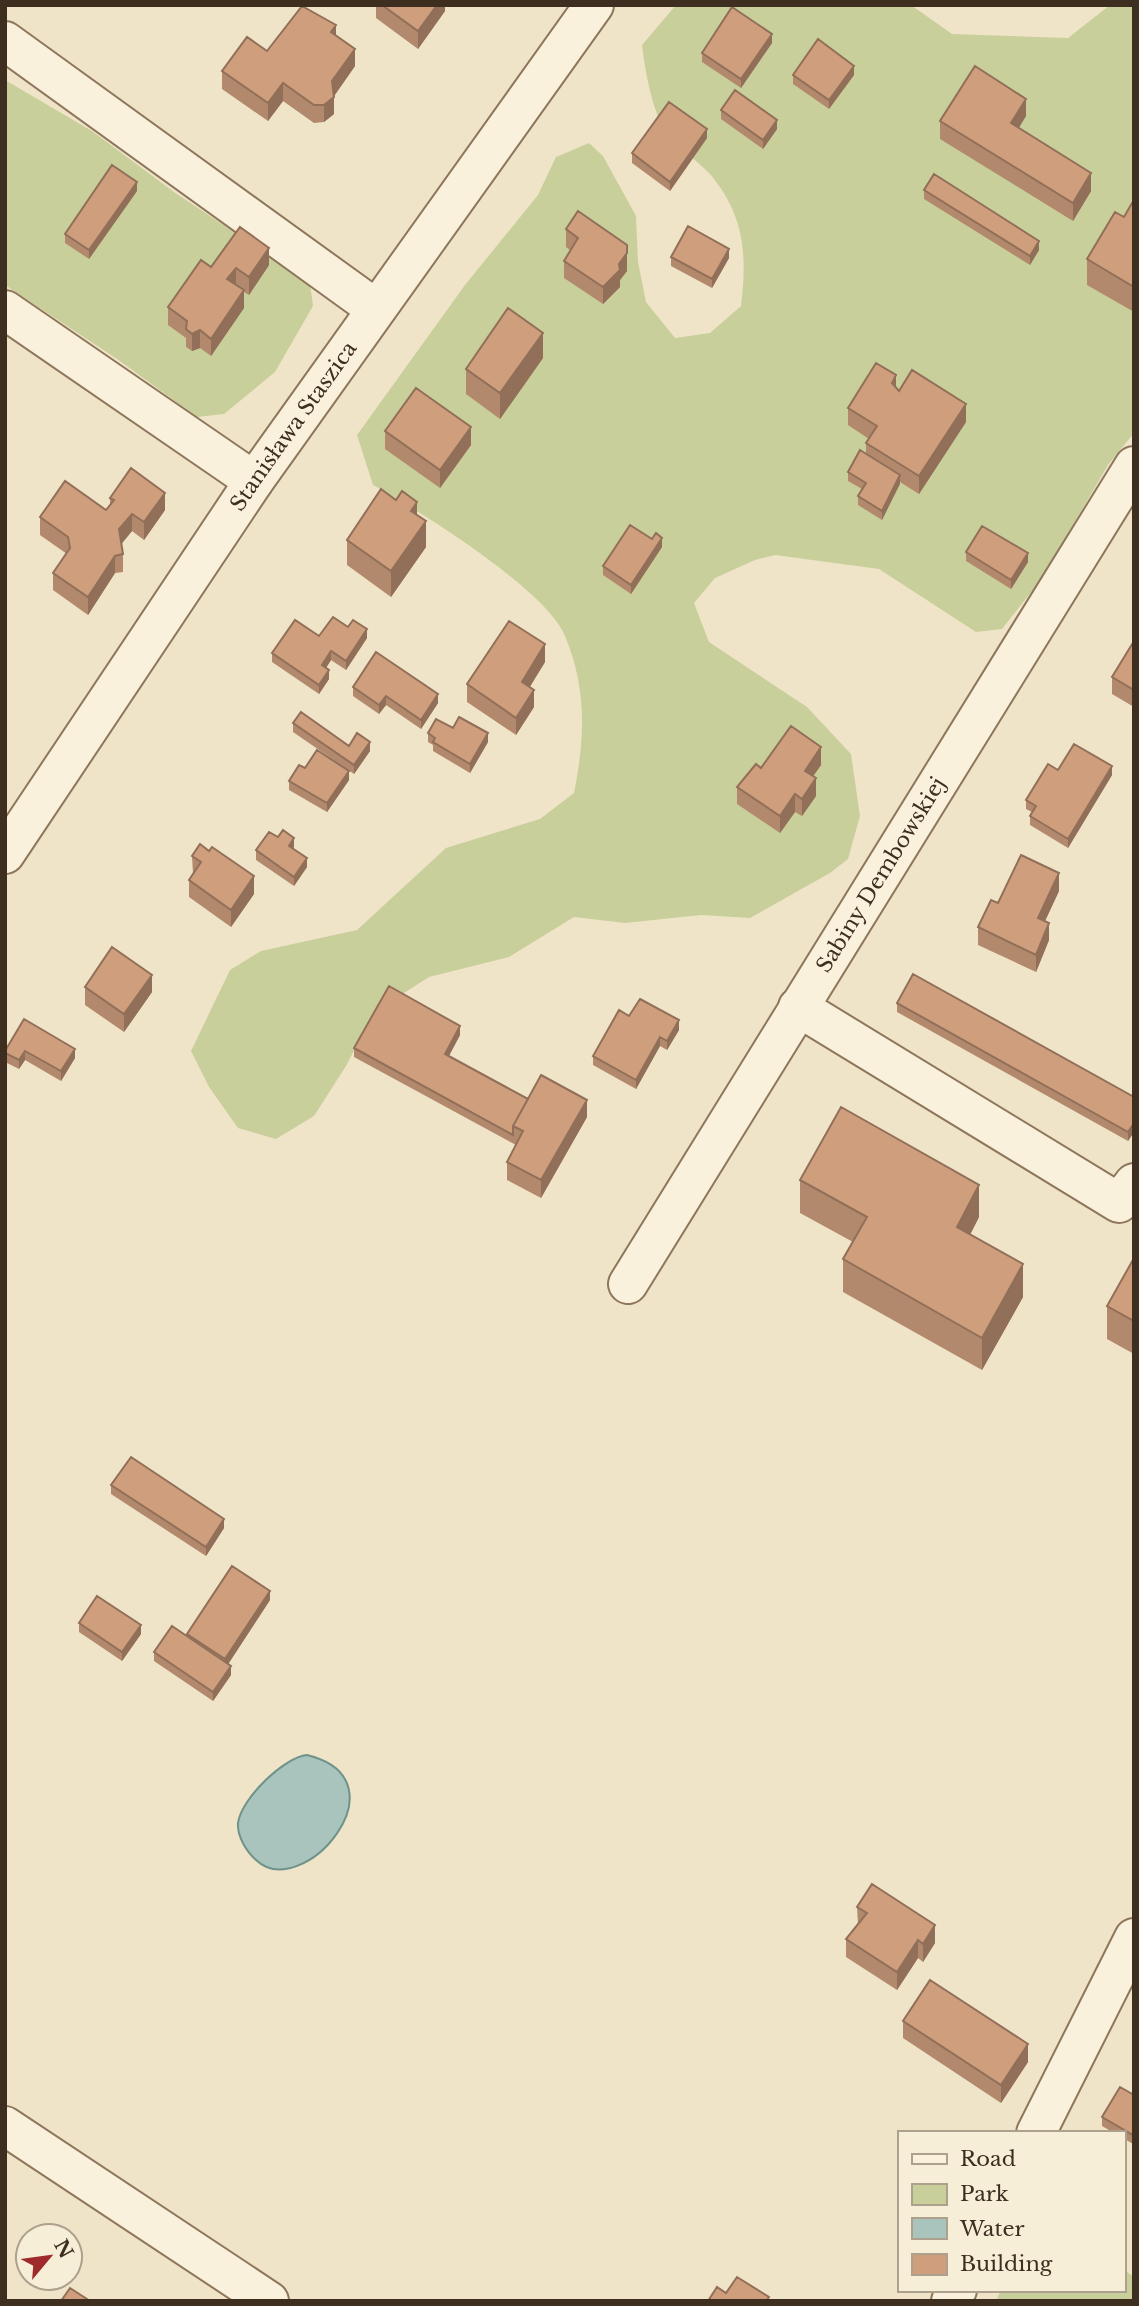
<svg xmlns="http://www.w3.org/2000/svg" width="1139" height="2306" font-family="'Libre Baskerville',serif">
<style>
.green{fill:#c9cf9b}
.water{fill:#a9c4bc;stroke:#6f938a;stroke-width:2}
.lines{fill:none;stroke-linecap:round;stroke-linejoin:round}
.minor-casing{stroke:#8d765c;stroke-width:42}
.minor{stroke:#faf1dc;stroke-width:38}
.wall{fill:#b2896c}
.shaded-wall{fill:#916f58}
.building{fill:#cf9f7d;stroke:#916f58;stroke-width:2}
.labels{text-anchor:middle;dominant-baseline:central;stroke-width:5;stroke-linejoin:round;paint-order:stroke}
.street-label{font-size:21px;fill:#3d2e20;stroke:#f7eed8}
</style>
<rect width="100%" height="100%" fill="#f0e4c8"/>
<path class="green" d="M 676,5 L 911,5 L 952,34 L 1068,38 L 1110,5 L 1134,5 L 1134,433 L 1108,465 L 1040,581 L 1002,629 L 976,632 L 879,569 L 775,555 L 755,560 L 715,578 L 694,603 L 709,642 L 807,707 L 851,754 L 860,816 L 848,859 L 830,873 L 750,918 L 701,915 L 625,923 L 574,917 L 509,957 L 429,977 L 374,1012 L 346,1066 L 314,1116 L 276,1139 L 238,1128 L 209,1087 L 191,1051 L 230,970 L 261,951 L 357,930 L 446,848 L 540,819 L 574,793 C 585,738 587,689 565,636 C 548,591 417,509 373,485 L 357,435 L 465,285 L 538,195 L 556,157 L 589,143 L 603,156 L 636,216 L 638,262 L 646,302 L 675,338 L 710,333 L 741,306 C 747,255 745,216 710,174 C 698,161 681,151 670,138 C 653,118 645,70 642,45 Z
M 5,80 L 92,131 L 174,192 L 310,283 L 313,306 L 275,372 L 224,414 L 197,417 L 117,359 L 5,285 Z
M 1123,2269 L 1134,2277 L 1134,2301 L 996,2301 L 1001,2290 L 1123,2290 Z"/>
<path class="water" d="M 307,1755 C 409,1780 302,1904 256,1860 C 246,1851 237,1836 238,1823 C 241,1799 284,1757 307,1755 Z"/>
<g class="lines">
<defs>
<g id="minor">
<path d="M 5,41 L 376,309"/>
<path d="M 5,310 L 254,481"/>
<path id="s1" d="M 5,854 L 254,481 L 594,5"/>
<path d="M 798,1007 L 1119,1203 L 1134,1183"/>
<path id="s2" d="M 628,1284 L 1134,466"/>
<path d="M 5,2126 L 269,2301"/>
<path d="M 1036,2133 L 1134,1938"/>
<path d="M 951,2301 L 957,2290"/>
</g>
</defs>
<use href="#minor" class="minor-casing"/>
<use href="#minor" class="minor"/>
</g>
<path class="wall" d="M 376,5 L 445,5 L 445,11 L 418,49 L 376,18 Z
M 336,36 L 355,66 L 334,96 L 334,114 L 324,122 L 314,123 L 283,101 L 268,121 L 222,89 L 222,71 L 267,51 Z
M 772,43 L 741,88 L 702,62 L 702,53 Z
M 793,75 L 854,75 L 829,109 L 793,84 Z
M 721,110 L 777,129 L 763,149 L 721,119 Z
M 1026,116 L 1018,128 L 1091,191 L 1073,221 L 940,139 L 940,121 Z
M 707,138 L 670,191 L 632,163 L 632,153 Z
M 924,190 L 1039,250 L 1030,265 L 924,199 Z
M 137,191 L 89,259 L 65,243 L 65,234 Z
M 1134,204 L 1134,312 L 1087,285 L 1087,259 Z
M 566,229 L 627,271 L 620,280 L 620,287 L 603,304 L 564,278 L 564,261 L 570,250 L 566,247 Z
M 671,257 L 729,258 L 712,288 L 671,266 Z
M 269,265 L 249,295 L 244,292 L 244,308 L 211,356 L 200,348 L 192,351 L 186,347 L 186,338 L 168,325 L 168,307 L 211,267 Z
M 543,358 L 500,419 L 466,394 L 466,369 Z
M 896,387 L 899,391 L 966,422 L 919,494 L 900,482 L 882,520 L 858,505 L 858,496 L 862,489 L 848,481 L 848,472 L 866,455 L 866,443 L 869,439 L 848,425 L 848,408 Z
M 385,431 L 471,445 L 440,488 L 385,449 Z
M 110,498 L 165,510 L 144,540 L 132,531 L 121,544 L 123,554 L 123,572 L 115,573 L 88,615 L 53,590 L 53,573 L 67,554 L 40,535 L 40,517 L 106,510 L 110,504 Z
M 417,515 L 426,547 L 391,597 L 347,565 L 347,540 Z
M 662,547 L 631,594 L 603,575 L 603,566 Z
M 966,552 L 1028,562 L 1011,589 L 966,561 Z
M 348,627 L 367,638 L 346,670 L 331,660 L 326,668 L 329,679 L 319,694 L 272,662 L 272,653 Z
M 1134,641 L 1134,707 L 1112,694 L 1112,677 Z
M 545,662 L 530,687 L 534,707 L 516,735 L 467,702 L 467,684 Z
M 353,687 L 438,703 L 421,729 L 386,705 L 379,714 L 353,696 Z
M 293,723 L 349,746 L 370,751 L 354,774 L 293,732 Z
M 453,728 L 488,742 L 470,773 L 433,751 L 433,745 L 428,742 L 428,733 Z
M 821,765 L 813,776 L 816,796 L 802,816 L 795,812 L 780,833 L 737,804 L 737,787 L 761,768 Z
M 1058,770 L 1112,775 L 1068,848 L 1030,825 L 1030,816 L 1032,812 L 1026,809 L 1026,800 Z
M 349,780 L 327,812 L 289,790 L 289,781 Z
M 294,847 L 293,849 L 307,867 L 294,886 L 256,860 L 256,850 Z
M 192,856 L 254,894 L 231,927 L 189,897 L 189,880 L 193,874 Z
M 1059,891 L 1045,921 L 1049,940 L 1036,972 L 978,945 L 978,927 L 998,903 Z
M 85,987 L 152,992 L 124,1032 L 85,1005 Z
M 897,1003 L 1134,1097 L 1134,1132 L 1128,1141 L 897,1012 Z
M 629,1016 L 679,1030 L 667,1050 L 660,1046 L 636,1089 L 593,1065 L 593,1056 Z
M 460,1035 L 449,1056 L 528,1099 L 587,1117 L 541,1198 L 507,1180 L 507,1162 L 516,1145 L 354,1057 L 354,1048 Z
M 75,1049 L 75,1058 L 61,1081 L 25,1060 L 19,1069 L 5,1062 L 5,1051 Z
M 800,1180 L 979,1217 L 970,1235 L 1023,1297 L 982,1370 L 843,1292 L 843,1259 L 853,1242 L 800,1213 Z
M 1134,1258 L 1134,1354 L 1107,1339 L 1107,1306 Z
M 111,1485 L 224,1528 L 206,1556 L 111,1494 Z
M 270,1600 L 228,1664 L 231,1675 L 213,1701 L 154,1661 L 154,1652 L 187,1637 L 187,1634 Z
M 79,1623 L 141,1634 L 122,1661 L 79,1632 Z
M 857,1907 L 935,1943 L 923,1962 L 918,1958 L 897,1990 L 846,1957 L 846,1939 L 858,1925 Z
M 903,2021 L 1028,2062 L 1001,2103 L 903,2038 Z
M 1134,2095 L 1134,2143 L 1133,2144 L 1123,2138 L 1123,2133 L 1114,2133 L 1102,2126 L 1102,2117 Z"/>
<path class="shaded-wall" d="M 437,5 L 445,5 L 445,11 L 418,49 L 418,31 Z
M 336,25 L 336,42 L 331,32 Z
M 772,34 L 772,43 L 741,88 L 741,79 Z
M 355,49 L 355,66 L 332,99 L 334,97 L 334,114 L 324,122 L 324,105 L 332,81 Z
M 854,66 L 854,75 L 829,109 L 829,100 Z
M 283,83 L 283,101 L 268,121 L 268,103 Z
M 1026,99 L 1026,116 L 1011,141 L 1011,123 Z
M 777,120 L 777,129 L 763,149 L 763,140 Z
M 707,129 L 707,138 L 670,191 L 670,182 Z
M 1091,173 L 1091,191 L 1073,221 L 1073,203 Z
M 137,182 L 137,191 L 89,259 L 89,250 Z
M 1039,241 L 1039,250 L 1030,265 L 1030,256 Z
M 627,245 L 627,271 L 620,280 L 620,287 L 603,304 L 603,287 L 619,264 Z
M 269,248 L 269,265 L 249,295 L 249,277 Z
M 729,249 L 729,258 L 712,288 L 712,279 Z
M 236,268 L 236,285 L 227,279 Z
M 244,290 L 244,308 L 211,356 L 211,339 Z
M 200,330 L 200,348 L 192,351 L 192,334 Z
M 543,333 L 543,358 L 500,419 L 500,393 Z
M 896,375 L 896,393 L 892,383 Z
M 966,404 L 966,422 L 919,494 L 919,476 Z
M 471,427 L 471,445 L 440,488 L 440,470 Z
M 900,475 L 900,484 L 882,520 L 882,511 Z
M 165,493 L 165,510 L 144,540 L 144,522 Z
M 417,502 L 417,527 L 411,511 Z
M 132,514 L 132,531 L 119,547 L 119,529 Z
M 426,521 L 426,547 L 391,597 L 391,571 Z
M 662,538 L 662,547 L 631,594 L 631,585 Z
M 1028,553 L 1028,562 L 1011,589 L 1011,580 Z
M 115,556 L 115,573 L 88,615 L 88,597 Z
M 367,629 L 367,638 L 346,670 L 346,661 Z
M 545,644 L 545,662 L 522,699 L 522,682 Z
M 331,651 L 331,660 L 322,674 L 322,665 Z
M 329,670 L 329,679 L 319,694 L 319,685 Z
M 534,690 L 534,707 L 516,735 L 516,718 Z
M 438,694 L 438,703 L 421,729 L 421,720 Z
M 386,696 L 386,705 L 379,714 L 379,705 Z
M 488,733 L 488,742 L 470,773 L 470,764 Z
M 370,742 L 370,751 L 354,774 L 354,765 Z
M 821,747 L 821,765 L 805,788 L 805,771 Z
M 1112,766 L 1112,775 L 1068,848 L 1068,839 Z
M 349,771 L 349,780 L 327,812 L 327,803 Z
M 816,778 L 816,796 L 802,816 L 802,799 Z
M 795,794 L 795,812 L 780,833 L 780,816 Z
M 294,838 L 294,847 L 289,855 L 289,846 Z
M 307,858 L 307,867 L 294,886 L 294,877 Z
M 1059,873 L 1059,891 L 1038,936 L 1038,918 Z
M 254,876 L 254,894 L 231,927 L 231,910 Z
M 1049,923 L 1049,940 L 1036,972 L 1036,955 Z
M 152,975 L 152,992 L 124,1032 L 124,1014 Z
M 679,1020 L 679,1030 L 667,1050 L 667,1041 Z
M 460,1026 L 460,1035 L 445,1063 L 445,1054 Z
M 660,1037 L 660,1046 L 636,1089 L 636,1080 Z
M 75,1049 L 75,1058 L 61,1081 L 61,1071 Z
M 25,1051 L 25,1060 L 19,1069 L 19,1060 Z
M 587,1100 L 587,1117 L 541,1198 L 541,1180 Z
M 1134,1123 L 1134,1132 L 1128,1141 L 1128,1132 Z
M 979,1185 L 979,1217 L 957,1260 L 957,1227 Z
M 1023,1264 L 1023,1297 L 982,1370 L 982,1338 Z
M 224,1519 L 224,1528 L 206,1556 L 206,1547 Z
M 270,1591 L 270,1600 L 225,1669 L 225,1659 Z
M 141,1625 L 141,1634 L 122,1661 L 122,1652 Z
M 231,1666 L 231,1675 L 213,1701 L 213,1692 Z
M 935,1925 L 935,1943 L 923,1962 L 923,1944 Z
M 918,1940 L 918,1958 L 897,1990 L 897,1972 Z
M 1028,2044 L 1028,2062 L 1001,2103 L 1001,2085 Z"/>
<path class="building" d="M 382,5 L 437,5 L 418,31 Z
M 302,6 L 336,25 L 331,32 L 355,49 L 332,81 L 334,97 L 324,105 L 314,105 L 283,83 L 268,103 L 222,71 L 247,37 L 267,51 Z
M 732,7 L 772,34 L 741,79 L 702,53 Z
M 818,39 L 854,66 L 829,100 L 793,75 Z
M 975,66 L 1026,99 L 1011,123 L 1091,173 L 1073,203 L 940,121 Z
M 735,90 L 777,120 L 763,140 L 721,110 Z
M 669,102 L 707,129 L 670,182 L 632,153 Z
M 112,165 L 137,182 L 89,250 L 65,234 Z
M 934,174 L 1039,241 L 1030,256 L 924,190 Z
M 1132,203 L 1134,204 L 1134,287 L 1087,259 L 1115,212 L 1124,217 Z
M 578,211 L 627,245 L 627,253 L 619,264 L 620,270 L 603,287 L 564,261 L 578,238 L 566,229 Z
M 688,226 L 729,249 L 712,279 L 671,257 Z
M 240,227 L 269,248 L 249,277 L 236,268 L 227,279 L 244,290 L 211,339 L 200,330 L 192,334 L 186,329 L 187,321 L 168,307 L 201,260 L 211,267 Z
M 508,308 L 543,333 L 500,393 L 466,369 Z
M 876,363 L 896,375 L 892,383 L 899,391 L 912,370 L 966,404 L 919,476 L 866,443 L 877,426 L 848,408 Z
M 416,388 L 471,427 L 440,470 L 385,431 Z
M 860,450 L 900,475 L 882,511 L 858,496 L 866,483 L 848,472 Z
M 131,468 L 165,493 L 144,522 L 132,514 L 119,529 L 123,554 L 115,556 L 88,597 L 53,573 L 70,548 L 68,537 L 40,517 L 65,481 L 106,510 L 114,500 L 110,498 Z
M 381,489 L 396,500 L 402,491 L 417,502 L 411,511 L 426,521 L 391,571 L 347,540 Z
M 630,525 L 652,539 L 656,533 L 662,538 L 631,585 L 603,566 Z
M 982,526 L 1028,553 L 1011,580 L 966,552 Z
M 333,617 L 348,627 L 353,620 L 367,629 L 346,661 L 331,651 L 322,665 L 329,670 L 319,685 L 272,653 L 295,620 L 319,636 Z
M 509,621 L 545,644 L 522,682 L 534,690 L 516,718 L 467,684 Z
M 1134,641 L 1134,690 L 1112,677 Z
M 376,652 L 438,694 L 421,720 L 386,696 L 379,705 L 353,687 Z
M 301,712 L 349,746 L 357,733 L 370,742 L 354,765 L 293,723 Z
M 459,717 L 488,733 L 470,764 L 433,742 L 435,738 L 428,733 L 436,719 L 453,728 Z
M 791,726 L 821,747 L 805,771 L 816,778 L 802,799 L 795,794 L 780,816 L 737,787 L 756,764 L 761,768 Z
M 1074,744 L 1112,766 L 1068,839 L 1030,816 L 1036,806 L 1026,800 L 1048,764 L 1058,770 Z
M 317,750 L 349,771 L 327,803 L 289,781 L 299,765 L 305,768 Z
M 283,830 L 294,838 L 289,846 L 307,858 L 294,877 L 256,850 L 269,832 L 278,837 Z
M 200,844 L 209,851 L 212,847 L 254,876 L 231,910 L 189,880 L 201,862 L 192,856 Z
M 1021,855 L 1059,873 L 1038,918 L 1049,923 L 1036,955 L 978,927 L 991,900 L 998,903 Z
M 112,947 L 152,975 L 124,1014 L 85,987 Z
M 913,974 L 1134,1097 L 1134,1123 L 1128,1132 L 897,1003 Z
M 389,986 L 460,1026 L 445,1054 L 528,1099 L 513,1126 L 513,1135 L 354,1048 Z
M 640,999 L 679,1020 L 667,1041 L 660,1037 L 636,1080 L 593,1056 L 619,1010 L 629,1016 Z
M 24,1019 L 75,1049 L 61,1071 L 25,1051 L 19,1060 L 5,1053 L 5,1051 Z
M 541,1075 L 587,1100 L 541,1180 L 507,1162 L 523,1131 L 513,1126 Z
M 841,1107 L 979,1185 L 957,1227 L 1023,1264 L 982,1338 L 843,1259 L 867,1217 L 800,1180 Z
M 1134,1258 L 1134,1321 L 1107,1306 Z
M 131,1457 L 224,1519 L 206,1547 L 111,1485 Z
M 232,1566 L 270,1591 L 225,1659 L 187,1634 Z
M 97,1596 L 141,1625 L 122,1652 L 79,1623 Z
M 172,1626 L 231,1666 L 213,1692 L 154,1652 Z
M 872,1884 L 935,1925 L 923,1944 L 918,1940 L 897,1972 L 846,1939 L 867,1913 L 857,1907 Z
M 930,1980 L 1028,2044 L 1001,2085 L 903,2021 Z
M 1120,2087 L 1134,2095 L 1133,2135 L 1102,2117 Z
M 737,2277 L 769,2297 L 766,2301 L 708,2301 L 717,2287 L 726,2293 Z
M 70,2288 L 90,2301 L 61,2301 Z"/>
<g class="labels">
<g class="street-label">
<text stroke="none"><textPath href="#s1" startOffset="516">Stanisława Staszica</textPath></text>
<text stroke="none"><textPath href="#s2" startOffset="481">Sabiny Dembowskiej</textPath></text>
</g>
</g>
<rect width="1139" height="2306" fill="none" stroke="#3d2e20" stroke-width="14"/>
<rect x="898" y="2131" width="228" height="161" fill="#f7eed8" stroke="#ada18e" stroke-width="2"/>
<rect x="912" y="2154" width="35" height="10" fill="#faf1dc" stroke="#ada18e" stroke-width="2"/>
<text x="960" y="2166" font-size="21" fill="#3d2e20">Road</text>
<rect x="912" y="2184" width="35" height="21" fill="#c9cf9b" stroke="#ada18e" stroke-width="2"/>
<text x="960" y="2201" font-size="21" fill="#3d2e20">Park</text>
<rect x="912" y="2218" width="35" height="21" fill="#a9c4bc" stroke="#ada18e" stroke-width="2"/>
<text x="960" y="2236" font-size="21" fill="#3d2e20">Water</text>
<rect x="912" y="2254" width="35" height="21" fill="#cf9f7d" stroke="#ada18e" stroke-width="2"/>
<text x="960" y="2271" font-size="21" fill="#3d2e20">Building</text>
<g transform="translate(49 2257) rotate(61)"><circle r="33" fill="#f7eed8" stroke="#ada18e" stroke-width="2"/>
<path d="M0-5L12 26L0 18L-12 26Z" fill="#9e2a2b"/>
<text y="-10" font-size="19" font-weight="bold" text-anchor="middle" fill="#3d2e20">N</text>
</g>
</svg>
